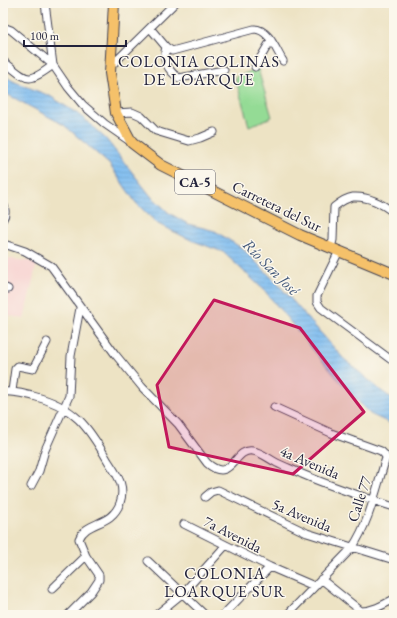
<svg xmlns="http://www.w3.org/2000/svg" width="397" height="618" font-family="'EB Garamond',serif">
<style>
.built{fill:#f7d0cf}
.pitch{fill:#94db95;stroke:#5b7e68}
.water{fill:url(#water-rules);stroke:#4f6e96}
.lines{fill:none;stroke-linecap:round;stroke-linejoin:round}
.minor-casing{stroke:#403f50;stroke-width:9}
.highway-casing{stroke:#403f50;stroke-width:12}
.minor{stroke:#fff;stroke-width:7}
.highway{stroke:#f5c16b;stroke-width:10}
.marked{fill:#c2185b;fill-opacity:0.2;stroke:#c2185b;stroke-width:3;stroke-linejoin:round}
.labels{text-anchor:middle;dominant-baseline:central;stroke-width:3;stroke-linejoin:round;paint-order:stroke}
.shield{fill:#fbf7ec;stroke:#636270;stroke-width:1}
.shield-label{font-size:14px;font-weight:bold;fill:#22223b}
.street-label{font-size:15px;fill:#22223b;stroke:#fbf7ec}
.neighbourhood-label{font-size:16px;letter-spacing:1px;fill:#22223b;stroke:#fbf7ec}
.water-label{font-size:16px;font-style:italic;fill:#42587a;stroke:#fbf7ec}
</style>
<defs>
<pattern id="water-rules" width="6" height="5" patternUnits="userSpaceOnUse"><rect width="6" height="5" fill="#7cbbf0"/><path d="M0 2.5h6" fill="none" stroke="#6ba0cf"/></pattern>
</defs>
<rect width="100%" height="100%" fill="#fbf7ec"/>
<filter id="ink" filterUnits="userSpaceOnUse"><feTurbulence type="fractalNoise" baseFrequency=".025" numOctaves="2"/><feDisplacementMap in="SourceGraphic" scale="8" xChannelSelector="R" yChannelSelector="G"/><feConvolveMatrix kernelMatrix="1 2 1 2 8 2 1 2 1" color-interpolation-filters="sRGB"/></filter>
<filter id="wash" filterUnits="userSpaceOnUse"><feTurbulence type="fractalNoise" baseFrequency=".012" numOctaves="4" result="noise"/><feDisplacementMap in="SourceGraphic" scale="16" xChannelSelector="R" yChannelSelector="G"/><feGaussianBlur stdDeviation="0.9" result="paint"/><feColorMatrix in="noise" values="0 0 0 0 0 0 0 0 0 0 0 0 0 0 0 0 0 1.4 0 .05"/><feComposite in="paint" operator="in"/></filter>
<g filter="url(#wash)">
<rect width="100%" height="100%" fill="#ede3c4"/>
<path class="built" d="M 3,258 L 37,262 L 24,319 L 3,314 Z"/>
<path class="pitch" d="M 258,69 L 272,117 L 249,126 L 235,77 Z"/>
<path class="water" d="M 3,75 L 15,82 L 50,96 L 81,116 L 106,139 L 150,195 L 169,213 L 188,224 L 215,231 L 243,249 L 277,283 L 343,358 L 379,389 L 394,400 L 394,425 L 370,414 L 334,375 L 264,290 L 223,252 L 191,240 L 158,224 L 136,203 L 109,164 L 64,125 L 3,92 Z"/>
</g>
<g filter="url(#ink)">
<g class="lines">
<defs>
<path id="minor" d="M 45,3 L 53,65 L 68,87 L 83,105 L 105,124 L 131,142
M 3,27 L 11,30 L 53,65 C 26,86 27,79 3,61
M 150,28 L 166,47 L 172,51 L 254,29 C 269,29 276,50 283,61
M 166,47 C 162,60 168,71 179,78 L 224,70
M 110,67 L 175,3
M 255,67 L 271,40
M 116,113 L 132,112 L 141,116 L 156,131 L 189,141 L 200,138 L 214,132
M 3,203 C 6,209 6,214 3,219
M 3,247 L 7,245 L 25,251 L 51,266 L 115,354 L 142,387 L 178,424 L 207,463 C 232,485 234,447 253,451 C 261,452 269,459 277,463 C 285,467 294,470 302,474 C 332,487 363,497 394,507
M 331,248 L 333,240 L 334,207 C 339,203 346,198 353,197 C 368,196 383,204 394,213
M 339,251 L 317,296 L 317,302 L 321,308 L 390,359 L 394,361
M 3,287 L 8,289
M 12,391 L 15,369 L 18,366 L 33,369 L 47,342
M 3,392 C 14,391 23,394 33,396 C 74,406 88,426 108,461 C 117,475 126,485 120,503 C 111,527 87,520 79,539 L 86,556 L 99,575 L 99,580 L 91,592 L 68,615
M 274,407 L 331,433 L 381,451 L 385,455 L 386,458 C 376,489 370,521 352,548 L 287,615
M 31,486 L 39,471 L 45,450 L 69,396 L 71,356 L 80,308
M 205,497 L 211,492 L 218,490 L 307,533 L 394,560
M 184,524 L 270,567 L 314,586
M 148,561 L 205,615
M 321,579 L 361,611 C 373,611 383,605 394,599
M 52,589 L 86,556
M 156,615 L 183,593 L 226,545
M 223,615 L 270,567"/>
<path id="highway" d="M 114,3 L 110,73 L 116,113 L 132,143 L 161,165 L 300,235 L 394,274"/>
</defs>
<use href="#minor" class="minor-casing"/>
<use href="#highway" class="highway-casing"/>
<use href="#minor" class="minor"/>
<use href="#highway" class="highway"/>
</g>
</g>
<path class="marked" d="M 214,300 L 300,328 L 364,412 L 293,474 L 169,447 L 157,385 Z"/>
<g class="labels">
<rect class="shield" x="175" y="170" width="40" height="24" rx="3"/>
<g class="shield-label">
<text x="195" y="182">CA-5</text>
</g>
<g class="street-label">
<text transform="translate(277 206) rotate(26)">Carretera del Sur</text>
<text transform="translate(310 462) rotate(23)">4a Avenida</text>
<text transform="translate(359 499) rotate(-72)">Calle 77</text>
<text transform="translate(302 515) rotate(23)">5a Avenida</text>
<text transform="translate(233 534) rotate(27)">7a Avenida</text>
</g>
<g class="neighbourhood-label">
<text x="199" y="61">COLONIA COLINAS<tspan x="199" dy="18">DE LOARQUE</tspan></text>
<text x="225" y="573">COLONIA<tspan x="225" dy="18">LOARQUE SUR</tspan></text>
</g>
<g class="water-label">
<text transform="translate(271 267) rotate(45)">Río San José</text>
</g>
</g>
<rect width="397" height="618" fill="none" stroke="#fbf7ec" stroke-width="16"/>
<path d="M24 40v6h102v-6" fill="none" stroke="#22223b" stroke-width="2"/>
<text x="30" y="40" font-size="12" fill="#22223b" stroke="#fbf7ec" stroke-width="3" paint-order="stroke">100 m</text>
</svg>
